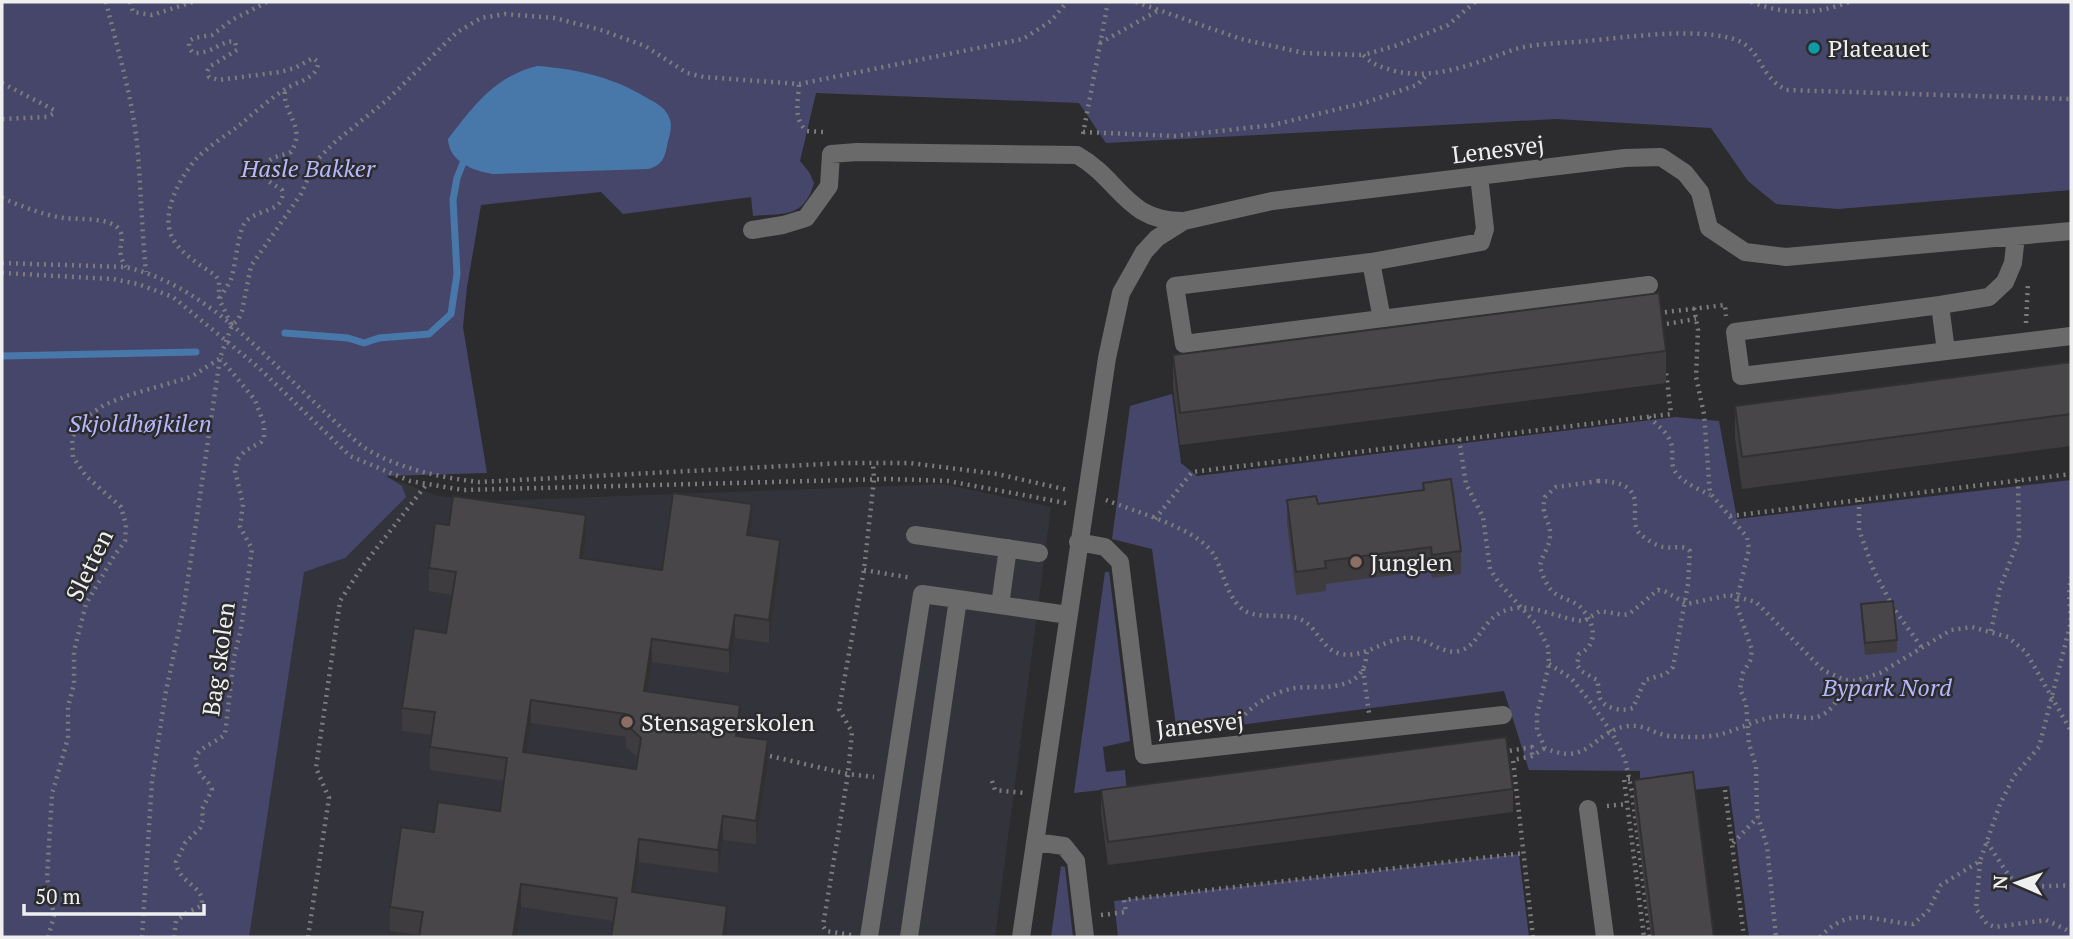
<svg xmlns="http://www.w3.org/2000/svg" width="2073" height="939" font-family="'PT Serif',serif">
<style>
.built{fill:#33333b}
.green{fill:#46466b}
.water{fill:#4878a9}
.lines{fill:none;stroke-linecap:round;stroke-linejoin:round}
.stream{stroke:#4878a9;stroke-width:7}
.path{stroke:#7c7c7d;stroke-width:4.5;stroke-dasharray:2 5;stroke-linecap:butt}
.minor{stroke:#6a6a6b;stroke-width:18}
.wall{fill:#3e3c3e;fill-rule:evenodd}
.shaded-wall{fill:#323132}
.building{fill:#484648;stroke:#323132;stroke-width:2;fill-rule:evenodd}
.culture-dot{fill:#0f9aa8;stroke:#2c2c2e;stroke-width:2.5}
.education-dot{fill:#8d6e63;stroke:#2c2c2e;stroke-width:2.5}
.labels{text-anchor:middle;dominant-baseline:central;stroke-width:5;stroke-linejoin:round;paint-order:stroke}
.poi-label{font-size:24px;fill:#efeff0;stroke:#2c2c2e;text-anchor:start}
.street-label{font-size:24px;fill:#efeff0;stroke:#2c2c2e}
.park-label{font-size:24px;font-style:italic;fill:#b6b7fd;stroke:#2c2c2e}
</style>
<rect width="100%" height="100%" fill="#2c2c2e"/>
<path class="built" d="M 384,476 L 438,496 L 488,501 L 944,484 L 1051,507 L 995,937 L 200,937 L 266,481 Z"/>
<path class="green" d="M 2,2 L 2071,2 L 2071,190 L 1838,209 L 1776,204 L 1748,181 L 1711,128 L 1556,119 L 1106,143 L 1079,103 L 816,93 L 800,161 L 809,172 L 814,183 C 804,218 785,213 753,216 L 751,197 L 623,214 L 601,192 L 481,205 L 467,287 L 463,327 L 487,473 L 386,476 L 402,486 L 406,497 L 345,558 L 304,572 L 249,937 L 2,937 Z
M 1172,394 L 1181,463 L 1197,476 L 1675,417 L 1719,421 L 1737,519 L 2071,480 L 2071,937 L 1749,937 L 1729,786 L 1640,796 L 1640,771 L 1529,770 L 1504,691 L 1177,733 L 1152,549 L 1112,539 L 1130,406 Z
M 1105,572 L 1109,572 L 1110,579 L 1130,741 L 1103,747 L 1106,772 L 1125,770 L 1127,794 L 1112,804 L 1109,789 L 1074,793 Z
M 1519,854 L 1529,937 L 1118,937 L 1114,901 Z
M 1061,866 L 1065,867 L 1073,937 L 1051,937 Z"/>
<path class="water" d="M 537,66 C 577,69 613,77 647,98 C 656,103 667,108 670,120 C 672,126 670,135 668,141 C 665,156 664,165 648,169 L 493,174 C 474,171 449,162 448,139 C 474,106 494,77 537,66 Z"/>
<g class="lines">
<path class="stream" d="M 285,333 L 348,338 L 364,343 L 379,338 L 429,334 L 451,314 L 457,274 L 453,200 L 457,178 L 463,163
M 2,356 L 196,352"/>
<path class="path" d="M 106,2 C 118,51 134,103 138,154 C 141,194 142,233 146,272
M 130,2 L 133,12 L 152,15 L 193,2
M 1136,2 L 1241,39 L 1304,53 L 1363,55
M 1475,2 L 1448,25 L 1395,46 L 1363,55 C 1373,65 1381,67 1395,71 C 1429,79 1462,68 1493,57 C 1503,54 1513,49 1524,47 C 1544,43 1566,43 1587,41 C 1628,37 1691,28 1730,38 C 1763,46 1756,74 1786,90 L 2071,99
M 1751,2 C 1787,15 1814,15 1849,2
M 1100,43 L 1159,10
M 2,83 L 54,110 L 53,114 L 47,117 L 2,119
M 799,85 C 798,101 793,120 807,131 L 823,132
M 1083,132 L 1175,136 L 1273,125 L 1367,102 L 1417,85 L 1427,75
M 1083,134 L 1108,2
M 2,198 C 21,206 43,215 64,218 C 77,220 112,216 120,231 C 126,242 114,249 126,267
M 2,263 L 126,267 C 209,287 266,359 327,414 C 338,424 350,437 362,446 C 394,468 442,478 479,482 L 843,463 L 910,463 L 997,474 L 1068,490
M 2,273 L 113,279 L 138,284 L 173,297 L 259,368 L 350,456 L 410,481 L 463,490 L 888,479 L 948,481 L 1066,503
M 220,298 C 223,292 228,286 231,279 C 236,265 237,237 244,224 C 254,208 286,214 282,190 L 268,181 L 263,174 C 265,156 277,158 291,152 C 307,126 282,115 285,89
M 1694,308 L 1698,330 L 1696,377 L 1704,414 L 1710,493 L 1747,537 L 1749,549 L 1736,603 L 1752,650 L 1750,661 L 1743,673 L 1740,689 L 1746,704 L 1749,744 L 1756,766 L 1757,814 L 1767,846 L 1776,937
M 1658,313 L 1725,305 L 1726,316
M 2026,323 L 2028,283
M 231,324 L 219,299 L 219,281 L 216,276 C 201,265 180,254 172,237 C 160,212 181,176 197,158 C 208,147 223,137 236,128 C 252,115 269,99 287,88 C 299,81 318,78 318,62 L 313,58 L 295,68 L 280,72 L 219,80 L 209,77 L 207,72 L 209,67 L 237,50 L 235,42 C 222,39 214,54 193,53 L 189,48 L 189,41 L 194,38 L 212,35 L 232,20 L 267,2
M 1660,325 L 1696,319
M 1649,417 C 1658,426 1670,434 1672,447 C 1673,457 1670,466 1677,474 C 1685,484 1699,489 1710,495
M 1459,439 L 1466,484 L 1483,517 L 1490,569 L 1499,583 L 1537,625 L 1548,647 L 1549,664 L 1537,715 L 1537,730 L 1545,748 C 1590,768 1593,730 1628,726 C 1644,724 1655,734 1669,736 C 1684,737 1704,738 1718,735 C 1739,730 1758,718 1780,716 C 1794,714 1809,722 1822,715 C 1836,708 1840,694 1844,680
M 1598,481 C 1657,482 1623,519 1641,535 C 1646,539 1658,547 1664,547 C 1675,549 1682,544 1690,551 L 1688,584 L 1673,667 L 1666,674 L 1645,680 L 1633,708 C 1624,712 1604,709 1600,698 C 1598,693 1599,685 1597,680 L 1581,671 L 1577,665 L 1579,654 C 1599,645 1595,622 1581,608 C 1574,600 1561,599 1553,592 C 1546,585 1543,576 1540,567 C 1541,556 1550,547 1550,535 C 1551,520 1540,517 1545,497 L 1556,487 Z
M 1106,500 C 1135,512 1198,528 1214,555 C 1223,571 1227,595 1240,607 C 1255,622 1283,611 1302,620 C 1318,628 1322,650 1341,654 C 1366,659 1389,635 1413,638 C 1428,639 1443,655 1459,651 C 1483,645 1480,613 1516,608 C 1535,605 1563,620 1584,621 L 1600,611 L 1624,615 L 1629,614 L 1658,590 L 1666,592 L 1687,604 L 1729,595 L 1756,602 L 1823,670 L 1844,680 L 1855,681 L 1880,673 L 1951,630 L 1972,627 L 2008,637 L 2026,652 L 2071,731
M 1859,500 L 1859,530 L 1874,571 L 1894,609 L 1923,649
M 1730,516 L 2071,474
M 1155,519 L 1192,472 L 1671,414 L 1666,372
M 864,570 L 912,578
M 1991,631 L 2000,588 L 2019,538 L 2018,480
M 1549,664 L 1571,678 L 1591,703 L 1612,733 L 1625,759 L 1632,792 L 1650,937
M 1363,669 L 1369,713
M 1237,726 C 1247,706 1273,692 1295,688 C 1317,685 1352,693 1364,667 C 1366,663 1366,656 1367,651
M 1503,752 L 1532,747 L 1532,756
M 770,756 L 848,774 L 874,777
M 1630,779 L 1624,779 L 1644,937
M 992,781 L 995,790 L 1024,793
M 1725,790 L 1744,937
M 1607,806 L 1627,804
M 1987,842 C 1993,851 2009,878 2016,883 C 2025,890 2058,884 2071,886
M 1733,843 L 1758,817
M 1980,862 L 1976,909 L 1987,924 L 1995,927 L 2046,920 L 2071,932
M 1101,915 L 1126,912 L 1124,900 L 1524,853
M 851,935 L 826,931 L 823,926 L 848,774 L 852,732 L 839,709 L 864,570 L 874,479 L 873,463
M 48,937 L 54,916 L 47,878 L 52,794 L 68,738 L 68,707 L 74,684 L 74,651 L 86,604 L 114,556 L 125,541 L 126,525 L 121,507 L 86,476 L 73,457 L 72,438 L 83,419 L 104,405 L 129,395 L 191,377 L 219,359
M 142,937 L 152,781 L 166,691 L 184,606 L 220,358 L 232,325 L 238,320 L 242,311 L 251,266 L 301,194 L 316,161 L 335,142 L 387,100 L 456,33 L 481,18 L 505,14 L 555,18 L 601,30 L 645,46 L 687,73 L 704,77 L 799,84 L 1023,39 L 1051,21 L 1067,2
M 174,937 L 176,921 L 188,912 L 201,906 C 207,886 178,884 176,862 L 185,843 L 200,828 L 203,820 L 202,809 L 212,790 C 210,782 203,779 199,771 C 186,749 213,746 225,734 L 234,657 L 241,629 L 252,549 L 240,527 L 243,504 L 235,471 L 238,459 L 245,451 L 261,442 L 264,437 L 264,424 L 255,400 L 221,359
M 308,937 L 329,798 L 316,768 L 340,601 L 362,567 L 426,485
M 1533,937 L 1513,760 L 1532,756 L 1545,748
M 1820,937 C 1851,904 1875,922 1913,924 L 1928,911 L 1941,885 L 1980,861 L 2000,804 L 2014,776 L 2039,747 L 2071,622 L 2069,593 L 2071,577"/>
<path class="minor" d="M 1479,176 L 1485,229 L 1481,242 L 1371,262 L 1175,286 L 1184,344 L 1649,285
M 752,230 L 783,225 L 806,218 L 829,186 L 831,154 L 857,152 L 1077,155 C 1121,180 1125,221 1183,221
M 2016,236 L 2013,263 L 2005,282 L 1989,297 L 1940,305 L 1735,332 L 1741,376 L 2071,336
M 1371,262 L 1382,319
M 1940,305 L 1946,351
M 915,535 L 1039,553
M 1078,542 L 1105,547 L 1120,562 L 1144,755 L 1503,715
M 1000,605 L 1008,548
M 1588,809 L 1605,937
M 1035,842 L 1064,846 L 1076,861 L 1085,937
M 869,937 L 922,594 L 958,599
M 909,937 L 958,599 L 1068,615
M 1021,937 L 1107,358 L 1121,293 L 1144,252 L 1157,238 L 1184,221 L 1272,201 L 1625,158 L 1661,157 L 1685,173 L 1700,192 L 1709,228 L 1745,252 L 1786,257 L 2071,231"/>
</g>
<path class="wall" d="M 1666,351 L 1666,383 L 1180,445 L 1173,387 L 1173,355 Z
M 2071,362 L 2071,446 L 1742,489 L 1735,438 L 1735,406 Z
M 1423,483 L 1461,551 L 1461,574 L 1432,578 L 1431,570 L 1326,584 L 1326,591 L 1296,595 L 1287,523 L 1287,500 L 1318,504 L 1423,490 Z
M 752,527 L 751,535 L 780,563 L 769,643 L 735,638 L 729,673 L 652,662 L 647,691 L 740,728 L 739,736 L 768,764 L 756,844 L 723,840 L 718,873 L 639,862 L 635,892 L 727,929 L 613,921 L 521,907 L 517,936 L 420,935 L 390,931 L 390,907 L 434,832 L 500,811 L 504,781 L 430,770 L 430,747 L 432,735 L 402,731 L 402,708 L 446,633 L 452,595 L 429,591 L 429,568 L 586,539 L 583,559 L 662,570 ZM 531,723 L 626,737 L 626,747 L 638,758 L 636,769 L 526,753 Z
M 1861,604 L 1897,640 L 1897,652 L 1865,655 L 1861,617 Z
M 1634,780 L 1714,937 L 1651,937 L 1634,803 Z
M 1513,789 L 1513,812 L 1108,865 L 1101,813 L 1101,790 Z"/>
<path class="shaded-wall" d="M 752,504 L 752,527 L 747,558 L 747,535 Z
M 586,515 L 586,539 L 580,582 L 580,558 Z
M 780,540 L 780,563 L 769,643 L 769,620 Z
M 735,615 L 735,638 L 729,673 L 729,650 Z
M 652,639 L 652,662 L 644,714 L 644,691 Z
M 531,700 L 531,723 L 523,776 L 523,752 Z
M 740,705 L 740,728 L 736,759 L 736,736 Z
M 768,740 L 768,764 L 756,844 L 756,821 Z
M 723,816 L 723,840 L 718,873 L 718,850 Z
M 639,839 L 639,862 L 632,915 L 632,892 Z
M 521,884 L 521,907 L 517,937 L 513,937 Z
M 727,906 L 727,929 L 726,937 L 723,937 Z"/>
<path class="building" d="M 1659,293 L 1666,351 L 1180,413 L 1173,355 Z
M 2071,362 L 2071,414 L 1742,457 L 1735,406 Z
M 1451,479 L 1461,551 L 1432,555 L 1431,547 L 1325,561 L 1326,568 L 1296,572 L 1287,500 L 1316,496 L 1318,504 L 1424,490 L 1423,483 Z
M 673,493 L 752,504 L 747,535 L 780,540 L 769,620 L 735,615 L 729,650 L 652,639 L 644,691 L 740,705 L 736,736 L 768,740 L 756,821 L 723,816 L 718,850 L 639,839 L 632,892 L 727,906 L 723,937 L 611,937 L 617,898 L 521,884 L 513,936 L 522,937 L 419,937 L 423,912 L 390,907 L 401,827 L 434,832 L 438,802 L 500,811 L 507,758 L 430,747 L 435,712 L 402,708 L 414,628 L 446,633 L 456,572 L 429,568 L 435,523 L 449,525 L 453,496 L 586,515 L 580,558 L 662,570 ZM 531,700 L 626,714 L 626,724 L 641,738 L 636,769 L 523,752 Z
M 1893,601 L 1897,640 L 1865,643 L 1861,604 Z
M 1506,737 L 1513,789 L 1108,842 L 1101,790 Z
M 1693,772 L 1714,937 L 1654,937 L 1634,780 Z"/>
<circle class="culture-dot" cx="1814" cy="48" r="7"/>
<g class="education-dot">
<circle cx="1356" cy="562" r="7"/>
<circle cx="627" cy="722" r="7"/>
</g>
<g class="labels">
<g class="poi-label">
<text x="1828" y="48">Plateauet</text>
<text x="1370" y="562">Junglen</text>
<text x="641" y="722">Stensagerskolen</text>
</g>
<g class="street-label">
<text transform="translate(1498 149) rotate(-7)">Lenesvej</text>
<text transform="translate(89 565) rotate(-64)">Sletten</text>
<text transform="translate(218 659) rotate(-82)">Bag skolen</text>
<text transform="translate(1200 724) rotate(-6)">Janesvej</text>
</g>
<g class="park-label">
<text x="308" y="168">Hasle Bakker</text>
<text x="140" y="423">Skjoldhøjkilen</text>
<text x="1887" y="687">Bypark Nord</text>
</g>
</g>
<rect width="2073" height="939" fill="none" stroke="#efeff0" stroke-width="7"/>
<g transform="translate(2017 883) rotate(272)" stroke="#2c2c2e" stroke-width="5" paint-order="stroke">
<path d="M0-5L12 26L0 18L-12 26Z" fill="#efeff0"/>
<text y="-10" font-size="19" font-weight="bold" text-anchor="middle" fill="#efeff0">N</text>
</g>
<path d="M24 904v10h180v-10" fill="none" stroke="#efeff0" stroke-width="3.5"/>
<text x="35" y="904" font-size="21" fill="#efeff0" stroke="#2c2c2e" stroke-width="5" paint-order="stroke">50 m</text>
</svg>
